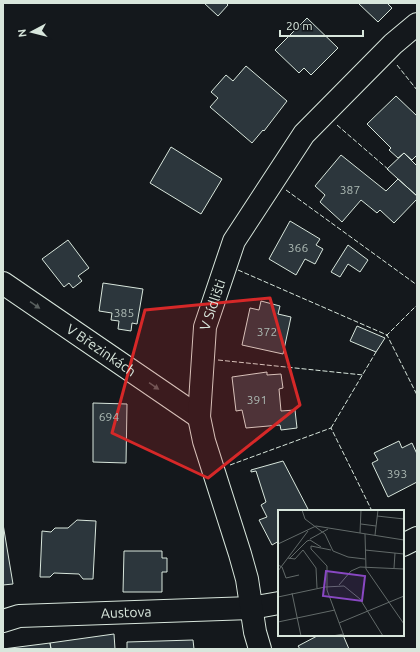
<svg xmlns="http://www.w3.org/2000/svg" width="420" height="652" font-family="Ubuntu,sans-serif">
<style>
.building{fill:#2c363c;stroke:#d8e6dc}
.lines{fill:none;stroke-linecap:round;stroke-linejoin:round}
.street-casing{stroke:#d8e6dc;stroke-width:24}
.street{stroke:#14181c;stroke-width:22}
.fence{stroke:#d8e6dc;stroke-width:1;stroke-dasharray:5 2;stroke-linecap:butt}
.oneway{fill:#59605f}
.marked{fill:#d62828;fill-opacity:0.2;stroke:#d62828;stroke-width:3;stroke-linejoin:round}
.labels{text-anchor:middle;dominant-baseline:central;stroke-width:3;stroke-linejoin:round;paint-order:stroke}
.number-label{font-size:12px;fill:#adbab4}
.street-label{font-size:14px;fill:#d8e6dc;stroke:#14181c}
.inset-road{fill:none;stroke:#626a69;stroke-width:1}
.view{fill:#8948c3;fill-opacity:0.15;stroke:#8948c3;stroke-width:2}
.inset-edge{fill:none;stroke:#d8e6dc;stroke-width:2}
</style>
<rect width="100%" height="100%" fill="#14181c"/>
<path class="building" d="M 204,3 L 226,3 L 228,5 L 218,16 Z
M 358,3 L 387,3 L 392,8 L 378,22 Z
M 307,18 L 338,48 L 311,75 L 304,68 L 299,73 L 275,50 Z
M 246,66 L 287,101 L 264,131 L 263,130 L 252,143 L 210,107 L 218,98 L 211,92 L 226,75 L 233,81 Z
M 396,96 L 417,116 L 417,155 L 412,160 L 404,153 L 398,158 L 389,150 L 391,148 L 367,124 Z
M 171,147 L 222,179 L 201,214 L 150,183 Z
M 404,153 L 417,166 L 417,196 L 387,169 Z
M 341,155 L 386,191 L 398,179 L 417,196 L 417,199 L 394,223 L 380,210 L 377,213 L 361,200 L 342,222 L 320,202 L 325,195 L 315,186 Z
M 290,221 L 320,239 L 316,245 L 323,249 L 315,264 L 305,259 L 296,275 L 269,259 Z
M 68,240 L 89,268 L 78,276 L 82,281 L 73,288 L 69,283 L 64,287 L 42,259 Z
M 348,245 L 368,260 L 360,272 L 348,264 L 340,277 L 331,272 Z
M 103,283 L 143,289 L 137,324 L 132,323 L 131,331 L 118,329 L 119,321 L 111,320 L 112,313 L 99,311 Z
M 261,301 L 280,306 L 278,314 L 291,317 L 283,354 L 242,345 L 250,308 L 259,310 Z
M 357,326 L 385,338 L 376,352 L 350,341 Z
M 267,372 L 267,375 L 281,374 L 283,388 L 279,389 L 281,411 L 295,410 L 297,428 L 281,430 L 280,425 L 246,428 L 242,410 L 236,411 L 232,377 Z
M 93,403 L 127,404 L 126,463 L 93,462 Z
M 399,441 L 402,448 L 412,443 L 417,454 L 417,482 L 388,497 L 372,463 L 378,460 L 374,453 Z
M 283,461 L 309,511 L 279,511 L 279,541 L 272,545 L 259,520 L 267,517 L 261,505 L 266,502 L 256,471 L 251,472 L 251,470 Z
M 77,520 L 96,521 L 93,579 L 83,579 L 79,574 L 54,573 L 50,577 L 40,577 L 42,531 L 51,532 L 55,528 L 68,528 Z
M 3,524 L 13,584 L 3,585 Z
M 124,551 L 162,551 L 162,558 L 167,558 L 167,572 L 162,572 L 162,592 L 123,592 Z
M 114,634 L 115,649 L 51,649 L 50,643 Z
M 319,635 L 343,635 L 349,649 L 300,649 L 298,646 Z
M 193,640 L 194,649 L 127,649 L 127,642 Z
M 50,643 L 51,649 L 3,649 Z"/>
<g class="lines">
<defs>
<g id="street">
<path id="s1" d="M 3,283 L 199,417"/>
<path d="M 403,545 L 417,538"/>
<path id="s2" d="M 3,621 L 19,616 L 251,608 L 279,603"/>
<path id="s3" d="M 260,649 L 255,632 L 247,579 L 240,554 L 204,441 L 199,417 L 205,327 L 234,241 L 304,134 L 393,44 L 417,24"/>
</g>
</defs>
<use href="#street" class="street-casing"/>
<use href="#street" class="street"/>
<path class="fence" d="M 397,65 L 417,90
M 337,125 L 389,170
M 286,190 L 417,285
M 238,270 L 387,335 L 417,395
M 386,336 L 417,305
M 218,360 L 363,375
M 331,428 L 376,352
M 230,465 L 331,428 L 372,511"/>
</g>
<defs><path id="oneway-solid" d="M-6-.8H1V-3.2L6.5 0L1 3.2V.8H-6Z"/></defs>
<g class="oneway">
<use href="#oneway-solid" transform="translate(35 305) rotate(34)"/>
<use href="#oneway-solid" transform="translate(154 386) rotate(34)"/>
</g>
<path class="marked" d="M 270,298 L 300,405 L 208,478 L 112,433 L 145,310 Z"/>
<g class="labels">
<g class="number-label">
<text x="350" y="189">387</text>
<text x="298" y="247">366</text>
<text x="124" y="312">385</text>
<text x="267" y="331">372</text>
<text x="257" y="399">391</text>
<text x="109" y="416">694</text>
<text x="397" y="473">393</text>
</g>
<g class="street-label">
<text stroke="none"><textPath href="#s3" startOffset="354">V Sídlišti</textPath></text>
<text stroke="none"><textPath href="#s1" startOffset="119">V Březinkách</textPath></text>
<text stroke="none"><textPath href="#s2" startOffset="124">Austova</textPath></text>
</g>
</g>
<g transform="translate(278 510)">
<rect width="126" height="126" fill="#14181c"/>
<path class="inset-road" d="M 24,0 L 27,9 L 47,24 L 55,41 L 70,47 L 87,49M 99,6 L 126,9M 83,14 L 98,16M 82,23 L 83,0M 87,24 L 88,59 L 126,114M 97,25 L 100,0M 32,29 L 50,19M 0,34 L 38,16 L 126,30M 53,40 L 33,36 L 33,39 L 49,56 L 49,80 L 66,126M 87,40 L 126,44M 10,48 L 17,49 L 25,40 L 38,58 L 39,78M 11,49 L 29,31 L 32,30 L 43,37M 0,55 L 4,57 L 8,68 L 21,65M 116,58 L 117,43M 0,61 L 30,21M 61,75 L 73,61 L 82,57 L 126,59M 14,83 L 23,126M 0,87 L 47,77 L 66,76 L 82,89 L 105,126M 0,112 L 57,100M 61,113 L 126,86M 54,126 L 66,124"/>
<path class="view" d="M 48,61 L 87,66 L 84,91 L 45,86 Z"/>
<rect width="126" height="126" class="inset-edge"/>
</g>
<rect width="420" height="652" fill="none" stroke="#d8e6dc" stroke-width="8"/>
<g transform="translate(32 32) rotate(263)" stroke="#14181c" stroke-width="3" paint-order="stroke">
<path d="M0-3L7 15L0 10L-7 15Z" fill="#d8e6dc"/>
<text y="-6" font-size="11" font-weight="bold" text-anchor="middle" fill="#d8e6dc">N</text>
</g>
<path d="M280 30v6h83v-6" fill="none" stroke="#d8e6dc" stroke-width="2"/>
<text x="286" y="30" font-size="12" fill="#d8e6dc" stroke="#14181c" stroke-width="3" paint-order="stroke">20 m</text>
</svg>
